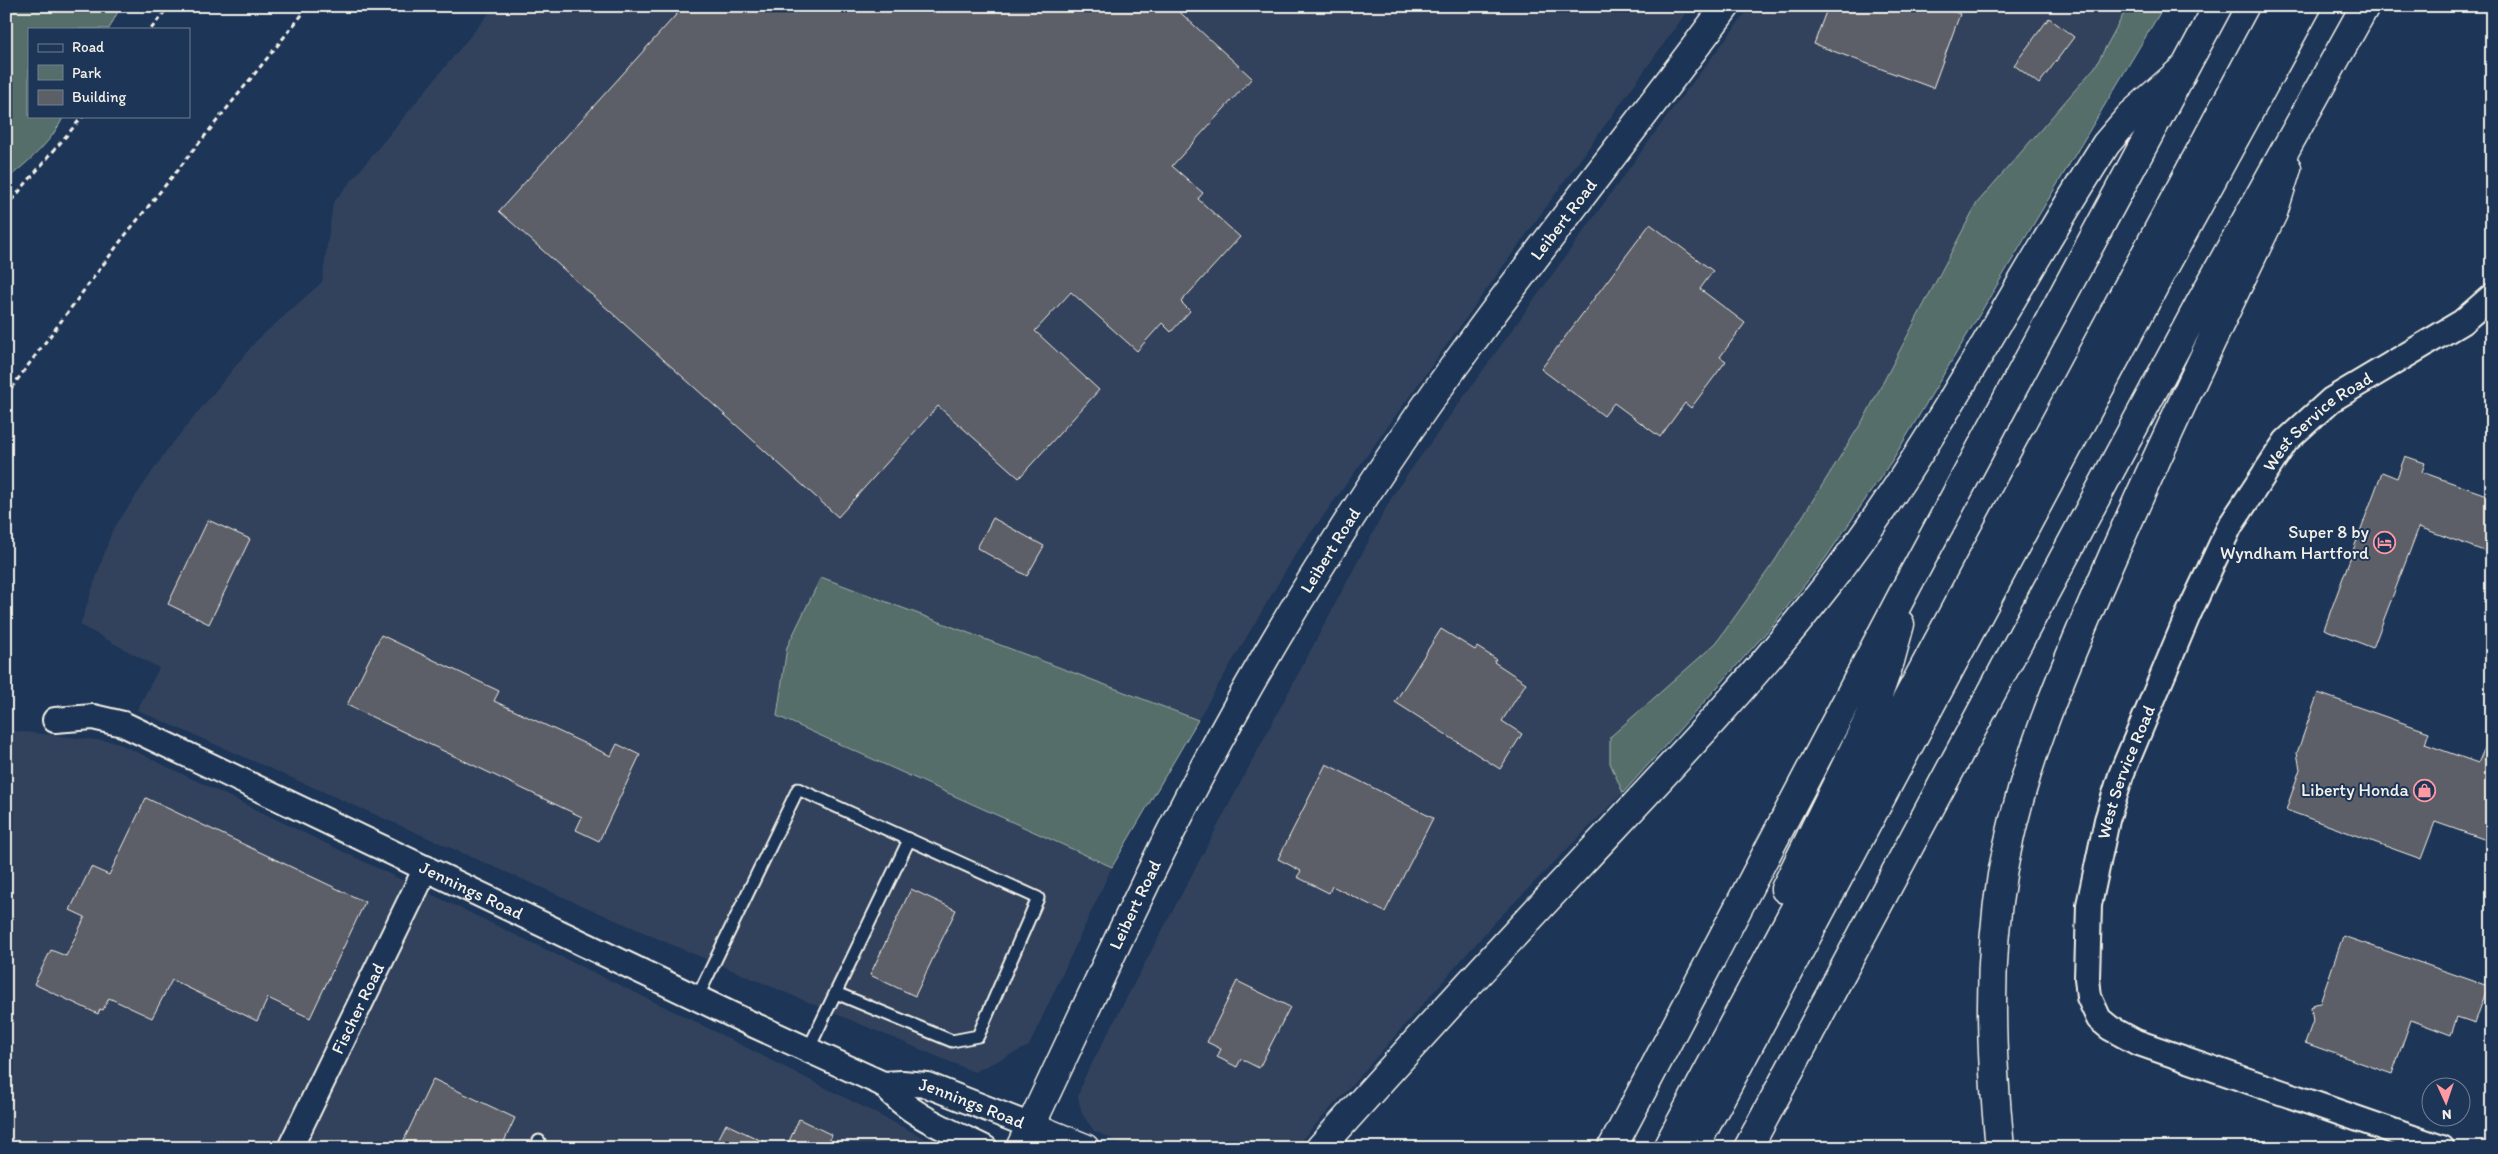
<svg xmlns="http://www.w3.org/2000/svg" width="2498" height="1154" font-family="Itim,sans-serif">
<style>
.built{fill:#30425c}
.green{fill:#556e6b;stroke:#a4b0aa}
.building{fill:#5d5f67;stroke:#f4f1e8}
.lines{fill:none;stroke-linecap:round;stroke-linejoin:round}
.lane-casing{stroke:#f4f1e8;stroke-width:15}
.street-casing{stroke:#f4f1e8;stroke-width:28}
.secondary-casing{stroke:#f4f1e8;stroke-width:31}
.highway-casing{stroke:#f4f1e8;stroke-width:31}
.path{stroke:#f4f1e8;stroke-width:3;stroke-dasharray:5 4;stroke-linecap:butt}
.lane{stroke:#1d3557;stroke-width:11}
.street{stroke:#1d3557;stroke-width:24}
.secondary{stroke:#1d3557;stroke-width:28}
.highway{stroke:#1d3557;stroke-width:28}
.labels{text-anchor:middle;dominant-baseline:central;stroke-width:4;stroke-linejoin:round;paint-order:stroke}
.street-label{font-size:18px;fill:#f4f1e8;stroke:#1d3557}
.poi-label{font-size:18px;fill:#f4f1e8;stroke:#1d3557;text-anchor:end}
</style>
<rect width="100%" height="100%" fill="#1d3557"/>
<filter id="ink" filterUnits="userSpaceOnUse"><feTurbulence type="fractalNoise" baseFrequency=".02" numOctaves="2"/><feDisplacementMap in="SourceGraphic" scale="10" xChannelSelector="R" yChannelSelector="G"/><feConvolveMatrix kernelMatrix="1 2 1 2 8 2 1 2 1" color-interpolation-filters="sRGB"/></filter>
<g filter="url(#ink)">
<path class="built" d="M 495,6 L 1691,6 L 1295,555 L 1196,723 L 777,716 L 1112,867 L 1029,1046 L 974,1072 L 670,944 L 137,710 L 159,668 L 80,625 L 112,531 L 167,450 L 256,341 L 322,282 L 333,203 Z
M 1751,6 L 2128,6 L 2095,67 L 1977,203 L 1865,417 L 1774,562 L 1716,643 L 1610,737 L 1610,763 L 1623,793 L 1494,923 L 1353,1084 L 1294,1148 L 1132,1148 L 1094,1131 L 1082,1114 L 1078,1097 L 1083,1080 L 1394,493 L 1670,112 Z
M 6,730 L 116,742 L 696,1022 L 934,1143 L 934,1148 L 6,1148 Z"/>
<path class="green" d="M 6,6 L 121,6 L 109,29 L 29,29 L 29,116 L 64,116 C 51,143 29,161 6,180 Z
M 2128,6 L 2164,6 L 1893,459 L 1825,559 L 1772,626 L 1623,793 L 1610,763 L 1610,737 L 1716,643 L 1774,562 L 1865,417 L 1977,203 L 2095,67 Z
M 821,577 L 1198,720 L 1112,867 L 777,716 L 787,647 Z"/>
<path class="building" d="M 684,6 L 1173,6 L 1252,78 L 1172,166 L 1203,193 L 1198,199 L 1240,237 L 1181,302 L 1190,311 L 1171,332 L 1162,323 L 1137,351 L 1071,292 L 1035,331 L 1099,390 L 1019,478 L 938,406 L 838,517 L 499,211 Z
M 1828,6 L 1941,6 L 1960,14 L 1933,88 L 1814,44 Z
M 2049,18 L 2074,37 L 2039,84 L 2014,65 Z
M 1650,224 L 1713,271 L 1700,289 L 1745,323 L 1720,357 L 1726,361 L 1691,408 L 1685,403 L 1660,437 L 1614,403 L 1604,416 L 1541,369 Z
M 2405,456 L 2425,463 L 2422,472 L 2492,497 L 2492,554 L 2419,527 L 2373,648 L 2324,629 L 2382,472 L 2397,478 Z
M 993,518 L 1044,546 L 1027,576 L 977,548 Z
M 208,520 L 250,539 L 209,624 L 168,604 Z
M 1441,629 L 1475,650 L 1477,647 L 1496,659 L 1494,662 L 1526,683 L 1502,721 L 1522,734 L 1500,769 L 1395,702 Z
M 381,635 L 499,691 L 494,701 L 611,756 L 617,744 L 640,755 L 599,841 L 576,830 L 582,817 L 347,705 Z
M 2318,693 L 2429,732 L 2425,744 L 2478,763 L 2492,732 L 2492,842 L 2435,822 L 2421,859 L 2286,810 L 2300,769 L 2297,753 Z
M 1326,764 L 1433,818 L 1385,912 L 1332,886 L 1329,893 L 1297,877 L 1301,871 L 1278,859 Z
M 146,798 L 365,902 L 310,1018 L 268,998 L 257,1021 L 172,980 L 152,1018 L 109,998 L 103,1010 L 100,1009 L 98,1014 L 34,984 L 51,950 L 66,956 L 85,917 L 70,910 L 91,867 L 109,875 Z
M 911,889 L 956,910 L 915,996 L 870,975 Z
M 2343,936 L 2488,986 L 2475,1023 L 2457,1017 L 2451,1035 L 2411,1020 L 2392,1074 L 2305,1043 L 2313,1021 L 2311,1008 L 2314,1004 L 2320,1003 Z
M 1237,981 L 1290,1007 L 1259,1068 L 1241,1059 L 1237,1067 L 1217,1057 L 1221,1049 L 1207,1042 Z
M 433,1079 L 515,1118 L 501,1148 L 400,1148 Z
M 799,1119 L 832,1135 L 826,1148 L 786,1148 Z
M 726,1124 L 777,1148 L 714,1148 Z"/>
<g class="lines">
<defs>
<path id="lane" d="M 697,998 L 798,789 L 1038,898 L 978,1036 L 952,1041 L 836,993
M 808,1050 L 909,840
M 536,1148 L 539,1141"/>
<g id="street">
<path id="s1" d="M 55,720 L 93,717 L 123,724 L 743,1020 L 883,1084 C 910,1116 948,1130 985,1148"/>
<path id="s2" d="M 883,1084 L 902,1083 L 927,1085 L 1031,1126"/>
<path id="s3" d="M 290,1148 L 426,868"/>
<path id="s4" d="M 2442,1148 L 2136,1042 L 2110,1028 L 2099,1019 L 2089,997 L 2087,978 L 2089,905 L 2107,820 L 2121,775 L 2188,615 L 2230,526 L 2286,441 L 2331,400 L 2462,322 L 2492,296"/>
</g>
<g id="secondary">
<path d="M 1031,1126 L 1085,1148"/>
<path id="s5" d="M 1020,1148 C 1075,1034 1126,918 1184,806 C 1233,710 1288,616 1346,525 C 1461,344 1598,178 1726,6"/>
</g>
<path id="highway" d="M 1785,889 L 1871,715 L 1890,661 L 1900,624
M 1320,1148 C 1406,1052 1493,957 1581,863 C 1665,773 1752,682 1828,584 C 1935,446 2012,290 2106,144 L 2130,116 L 2185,67
M 1612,1148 L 1907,586 L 2218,6
M 1667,1148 L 2278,6
M 1694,1148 L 2160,275 L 2307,6
M 1748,1148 L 2199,305 L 2365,6
M 2000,1148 C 1991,1057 1987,965 2002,875 C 2022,762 2066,664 2111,560 C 2163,443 2217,328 2273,213 L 2287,168"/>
</defs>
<use href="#lane" class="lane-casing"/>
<use href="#street" class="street-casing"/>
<use href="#secondary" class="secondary-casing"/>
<use href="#highway" class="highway-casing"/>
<path class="path" d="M 151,29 L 169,6
M 6,207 L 83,116
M 6,395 L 123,238 L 309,6"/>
<use href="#lane" class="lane"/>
<use href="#street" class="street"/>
<use href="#secondary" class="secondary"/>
<use href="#highway" class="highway"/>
</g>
</g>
<defs>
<symbol id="hotel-ring" viewBox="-11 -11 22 22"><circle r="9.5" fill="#1d3557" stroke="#ff9aa2" stroke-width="1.5"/><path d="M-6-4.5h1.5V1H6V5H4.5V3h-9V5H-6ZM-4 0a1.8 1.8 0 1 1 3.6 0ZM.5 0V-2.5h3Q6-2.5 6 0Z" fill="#ff9aa2"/></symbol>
<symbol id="shop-ring" viewBox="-11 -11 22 22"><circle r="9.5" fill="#1d3557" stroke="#ff9aa2" stroke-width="1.5"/><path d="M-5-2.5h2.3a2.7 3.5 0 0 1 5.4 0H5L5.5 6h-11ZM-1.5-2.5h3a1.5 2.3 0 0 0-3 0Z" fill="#ff9aa2"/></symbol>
</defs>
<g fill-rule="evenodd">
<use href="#hotel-ring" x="2372" y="530" width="25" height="25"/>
<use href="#shop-ring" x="2412" y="778" width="25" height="25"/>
</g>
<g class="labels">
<g class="street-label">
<text stroke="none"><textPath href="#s5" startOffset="1079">Leibert Road</textPath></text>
<text stroke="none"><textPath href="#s4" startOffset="1028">West Service Road</textPath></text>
<text stroke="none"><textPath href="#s5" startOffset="674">Leibert Road</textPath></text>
<text stroke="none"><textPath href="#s4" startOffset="622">West Service Road</textPath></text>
<text stroke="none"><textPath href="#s1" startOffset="455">Jennings Road</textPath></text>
<text stroke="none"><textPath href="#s5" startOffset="269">Leibert Road</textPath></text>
<text stroke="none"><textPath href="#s3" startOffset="155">Fischer Road</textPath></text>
<text stroke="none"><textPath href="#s2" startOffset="92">Jennings Road</textPath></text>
</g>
<g class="poi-label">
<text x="2369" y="532">Super 8 by<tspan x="2369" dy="21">Wyndham Hartford</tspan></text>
<text x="2409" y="790">Liberty Honda</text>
</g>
</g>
<rect width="2498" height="1154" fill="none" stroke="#1d3557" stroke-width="25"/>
<rect x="12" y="12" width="2473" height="1129" fill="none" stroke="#f4f1e8" stroke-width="2" filter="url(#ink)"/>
<rect x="28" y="28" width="162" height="90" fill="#1d3557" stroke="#738091"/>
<rect x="38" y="44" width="25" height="8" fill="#1d3557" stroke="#738091"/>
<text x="72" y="52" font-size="15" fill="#f4f1e8">Road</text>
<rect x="38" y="65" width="25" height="15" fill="#556e6b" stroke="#738091"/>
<text x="72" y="78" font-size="15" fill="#f4f1e8">Park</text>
<rect x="38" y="90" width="25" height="15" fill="#5d5f67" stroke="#738091"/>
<text x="72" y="102" font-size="15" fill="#f4f1e8">Building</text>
<g transform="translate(2446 1102) rotate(177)"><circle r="24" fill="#1d3557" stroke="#738091"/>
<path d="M0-4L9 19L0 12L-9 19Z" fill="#ff9aa2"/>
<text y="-8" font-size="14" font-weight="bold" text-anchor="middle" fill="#f4f1e8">N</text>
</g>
</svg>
